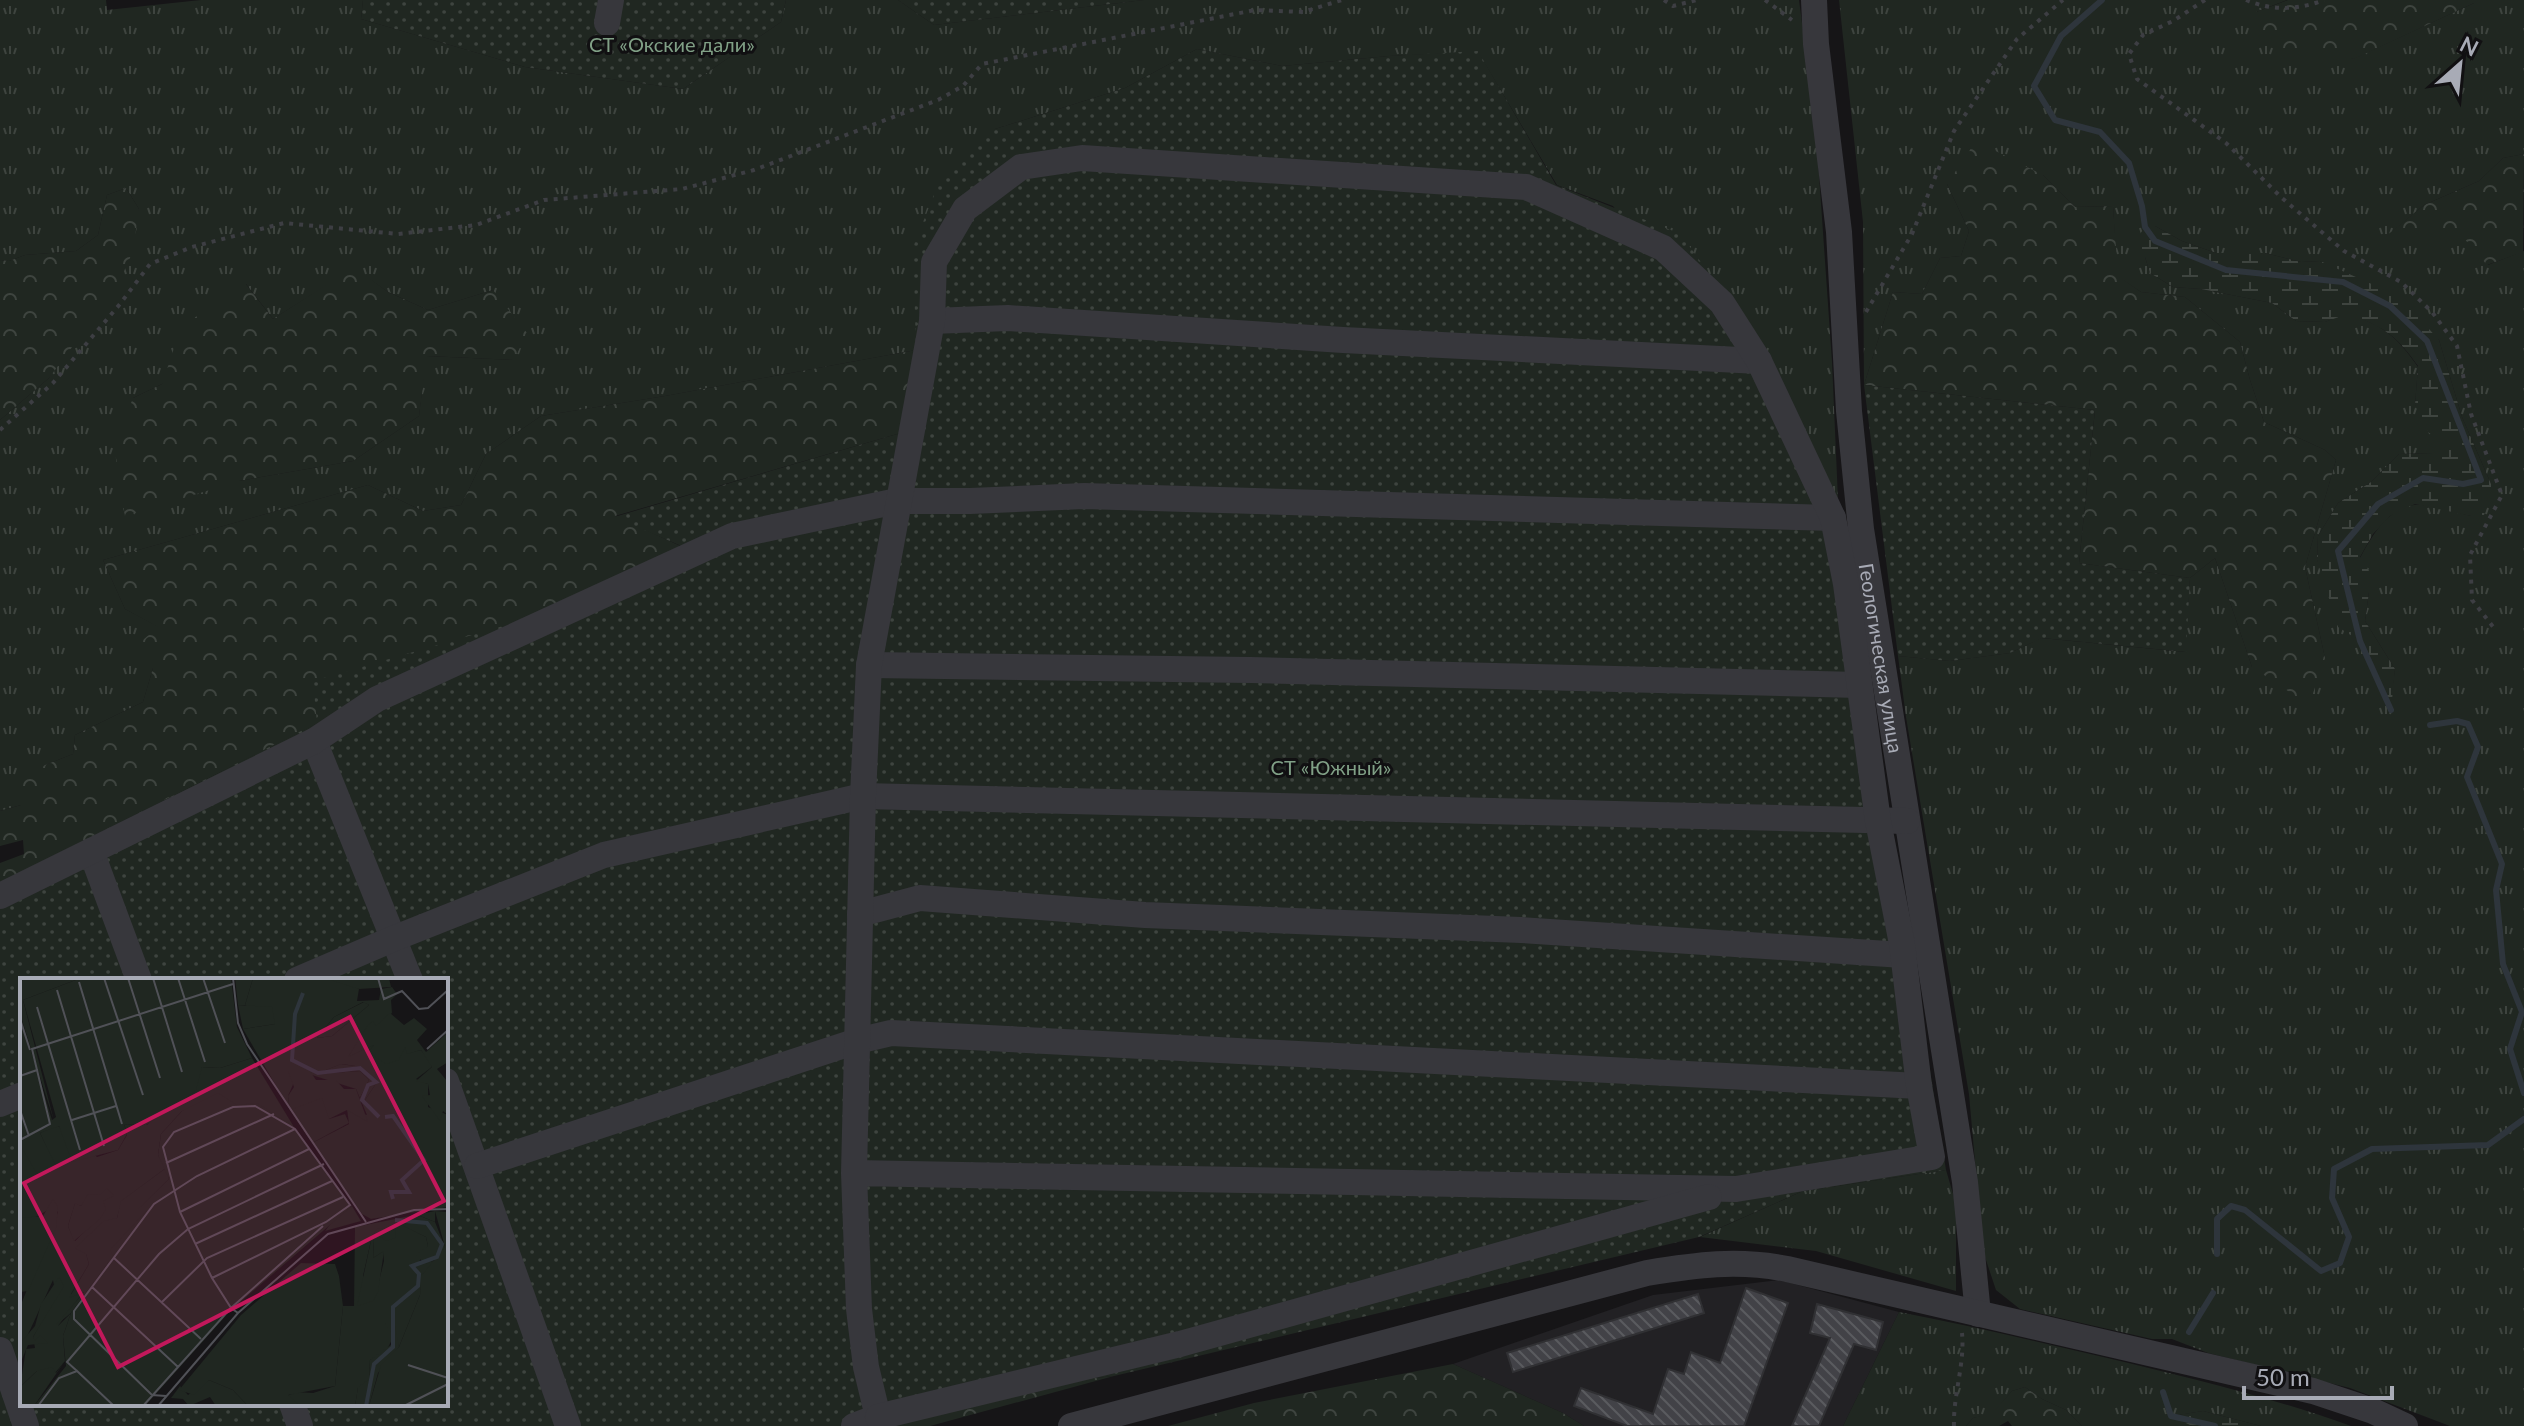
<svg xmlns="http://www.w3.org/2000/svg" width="2524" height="1426" font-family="Lato,sans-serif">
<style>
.built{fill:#222124}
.grass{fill:url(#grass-tufts);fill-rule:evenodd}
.forest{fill:url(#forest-crowns)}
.wetland{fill:url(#wetland-marsh)}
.garden{fill:url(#garden-dots);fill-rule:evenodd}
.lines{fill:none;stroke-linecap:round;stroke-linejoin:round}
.stream{stroke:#2e353c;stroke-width:6}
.building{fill:url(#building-back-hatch);stroke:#303033;stroke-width:2}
.path{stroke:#3d3e43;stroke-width:4;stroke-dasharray:4 6;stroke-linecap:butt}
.minor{stroke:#37373c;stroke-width:26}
.labels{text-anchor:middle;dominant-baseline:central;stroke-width:6;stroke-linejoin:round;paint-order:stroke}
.park-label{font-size:20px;fill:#80a086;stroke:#111012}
.street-label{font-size:20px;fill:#a8abb6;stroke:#111012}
.inset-river{fill:none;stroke:#2e353c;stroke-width:4}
.inset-road{fill:none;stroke:#505157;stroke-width:2}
.view{fill:#c2185b;fill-opacity:0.15;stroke:#c2185b;stroke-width:4}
.inset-edge{fill:none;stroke:#a8abb6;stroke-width:4}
</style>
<defs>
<pattern id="grass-tufts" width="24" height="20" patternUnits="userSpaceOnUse" patternTransform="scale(2)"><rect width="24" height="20" fill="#202721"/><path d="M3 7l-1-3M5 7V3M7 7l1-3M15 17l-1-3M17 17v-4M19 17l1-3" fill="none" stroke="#3e443f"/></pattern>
<pattern id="forest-crowns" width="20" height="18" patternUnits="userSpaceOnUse" patternTransform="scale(2)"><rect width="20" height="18" fill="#202721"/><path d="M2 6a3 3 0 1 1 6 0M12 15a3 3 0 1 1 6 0" fill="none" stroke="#3e443f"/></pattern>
<pattern id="wetland-marsh" width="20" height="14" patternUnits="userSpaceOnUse" patternTransform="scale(2)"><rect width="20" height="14" fill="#202721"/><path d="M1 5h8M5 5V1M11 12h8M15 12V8" fill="none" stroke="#3e443f"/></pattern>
<pattern id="garden-dots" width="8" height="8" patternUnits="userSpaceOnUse" patternTransform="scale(2)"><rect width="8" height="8" fill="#202721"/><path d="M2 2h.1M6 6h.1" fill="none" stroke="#3e443f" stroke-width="1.8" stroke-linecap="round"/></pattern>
<pattern id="building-back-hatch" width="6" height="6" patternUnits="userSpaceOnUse" patternTransform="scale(2)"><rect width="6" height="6" fill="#424247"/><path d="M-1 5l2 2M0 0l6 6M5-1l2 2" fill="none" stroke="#5a5b5f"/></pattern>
</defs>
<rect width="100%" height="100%" fill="#161517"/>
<path class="built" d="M 1779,1280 L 1899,1312 L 1843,1426 L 1584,1426 L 1563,1413 L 1453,1364 L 1653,1295 Z"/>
<path class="grass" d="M 0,0 L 106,0 L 107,10 L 201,0 L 363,0 L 361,19 L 525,67 L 683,89 L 781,22 L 786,0 L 898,0 L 934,25 L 1144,0 L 1799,0 L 1816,132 L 1832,362 L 1838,500 L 1613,206 L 1557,185 L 1478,52 L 1389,56 L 1282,66 L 1197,49 L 1125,88 L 995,129 L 916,350 L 665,396 L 541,416 L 486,454 L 461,505 L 423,511 L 368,485 L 103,560 L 125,609 L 159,627 L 153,668 L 143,702 L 75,735 L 73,754 L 45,765 L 21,805 L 0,811 L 0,420 L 49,378 L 139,209 L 126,188 L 107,195 L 98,235 L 76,251 L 25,255 L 9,261 L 0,260 ZM 354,268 L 388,292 L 428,310 L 493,290 L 514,360 L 426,356 L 419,416 L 353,461 L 239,481 L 133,398 L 162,384 L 246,284 L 273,319 Z
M 1839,0 L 2287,0 L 2256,12 L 2353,59 L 2474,3 L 2524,3 L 2524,154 L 2503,158 L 2479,181 L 2424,205 L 2387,236 L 2462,235 L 2488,265 L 2524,251 L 2524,1426 L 2450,1426 L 2350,1388 L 2208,1353 L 2172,1339 L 2152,1339 L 2020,1309 L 1996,1290 L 1983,1251 L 1969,1094 L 1906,717 L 1898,656 L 1950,661 L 2010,653 L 2041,638 L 2185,652 L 2190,578 L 2215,558 L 2252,667 L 2325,658 L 2305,567 L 2336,460 L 2325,450 L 2264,422 L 2250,380 L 2240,342 L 2185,297 L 2141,292 L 2117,276 L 2113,206 L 2075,207 L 2043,175 L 1947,184 L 1969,231 L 1961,256 L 1940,258 L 1922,294 L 1893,292 L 1864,385 L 1863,222 ZM 2155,226 L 2182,241 L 2216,253 L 2265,253 L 2301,262 L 2320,261 L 2439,340 L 2462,417 L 2491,484 L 2471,516 C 2459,513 2424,503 2414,505 C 2387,509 2372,536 2360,558 L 2369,592 L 2365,621 L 2395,669 L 2390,708 L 2360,641 L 2317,560 L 2318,536 L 2338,503 L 2371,482 L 2399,454 L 2434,453 L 2446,445 L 2415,405 L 2418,367 C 2396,335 2383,326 2347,313 L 2325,322 L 2296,321 L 2272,303 L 2201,289 L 2173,287 L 2150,273 L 2145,257 Z
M 1946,1170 L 1956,1204 L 1956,1291 L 1816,1251 L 1700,1237 L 1803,1191 Z
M 1899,1312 C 1967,1325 2035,1341 2103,1357 C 2187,1377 2270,1397 2351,1426 L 2261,1426 L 2203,1411 L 2172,1416 L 2192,1426 L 2082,1426 L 2066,1410 L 2042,1399 L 2025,1387 L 2012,1391 L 1992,1414 L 1973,1418 L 1966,1426 L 1843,1426 Z"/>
<path class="forest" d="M 2288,0 L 2524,0 L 2524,3 L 2474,3 L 2354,59 L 2279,53 L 2255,23 L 2256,12 Z
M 1976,141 L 2043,175 L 2075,207 L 2113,206 L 2118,276 L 2141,292 L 2185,297 L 2240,342 L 2250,380 L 2264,422 L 2325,450 L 2336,460 L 2305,567 L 2325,658 L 2309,705 L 2252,667 L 2215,558 L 2190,578 L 2079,563 L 2095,410 L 1864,385 L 1893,292 L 1922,294 L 1940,258 L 1961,256 L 1969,231 L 1947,184 Z
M 2524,154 L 2523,252 L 2487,265 L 2462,236 L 2385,237 L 2424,205 L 2479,181 L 2503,158 Z
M 126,188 L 139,209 L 133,251 L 117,287 L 49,378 L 0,420 L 0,260 L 9,261 L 25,255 L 76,251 L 98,235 L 107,195 Z
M 354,267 L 388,292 L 428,310 L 493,290 L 527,333 L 514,360 L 427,356 L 419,416 L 353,461 L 239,481 L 125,516 L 114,446 L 133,398 L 162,384 L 181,327 L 245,283 L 273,319 Z
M 916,350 L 904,432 L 615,516 L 687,549 L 318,723 L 0,883 L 0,863 L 24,854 L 23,840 L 0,846 L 0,811 L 21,805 L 19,783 L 45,765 L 73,754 L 75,735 L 143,702 L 153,668 L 136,646 L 158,627 L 125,609 L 103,560 L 368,485 L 423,511 L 461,505 L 486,454 L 541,416 L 665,396 Z
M 1453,1364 L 1563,1413 L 1584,1426 L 1168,1426 L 1254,1403 Z
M 1114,1376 L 930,1426 L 885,1426 L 1038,1384 Z
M 2025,1387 L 2042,1399 L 2066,1410 L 2082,1426 L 2012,1426 L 2008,1421 L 1999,1426 L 1966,1426 L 1973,1418 L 1992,1413 L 2012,1391 Z"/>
<path class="wetland" d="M 2155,226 L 2182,241 L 2216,253 L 2265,253 L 2301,262 L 2320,261 L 2385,290 L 2408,306 L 2439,340 L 2462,417 L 2491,484 L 2491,495 L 2484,515 L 2471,516 L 2415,504 L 2390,516 L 2373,534 L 2360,557 L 2369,571 L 2369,592 L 2365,621 L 2395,669 L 2391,710 L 2360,641 L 2338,627 L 2317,560 L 2318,536 L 2338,503 L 2371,482 L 2399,454 L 2433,453 L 2445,445 L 2428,432 L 2415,405 L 2418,366 C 2396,335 2383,326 2347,314 L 2325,322 L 2296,321 L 2272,303 L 2201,289 L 2173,287 L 2150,273 L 2145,257 L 2135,241 L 2145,227 Z
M 2203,1411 L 2261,1426 L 2192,1426 L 2171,1416 Z"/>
<path class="garden" d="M 363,0 L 786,0 L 781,22 L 683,89 L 525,67 L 361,19 Z
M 898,0 L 1144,0 L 934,25 Z
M 1197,49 L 1282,66 L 1389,56 L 1478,51 L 1556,185 L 1681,234 L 1768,358 L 1838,500 L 1946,1170 L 1803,1191 L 1699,1237 L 1114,1376 L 1038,1384 L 885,1426 L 0,1426 L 0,883 L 317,723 L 313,681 L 572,606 L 686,548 L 614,517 L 904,432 L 916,350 L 913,247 L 940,180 L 995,129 L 1125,88 ZM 22,980 L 446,980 L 446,1404 L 22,1404 Z
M 1864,385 L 2095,410 L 2079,563 L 2190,578 L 2186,652 L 2042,638 L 2010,653 L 1950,661 L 1898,656 Z"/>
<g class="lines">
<path class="stream" d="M 2102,0 L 2061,36 L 2034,86 L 2055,120 L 2100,132 L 2129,163 L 2142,206 L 2145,227 L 2155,241 L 2226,270 L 2343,282 L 2390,306 L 2427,341 L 2481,480 L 2463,484 L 2423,478 L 2378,504 L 2338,551 L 2360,641 L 2391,710
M 2430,725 L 2457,721 L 2468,724 L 2478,747 L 2467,777 L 2502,864 L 2496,890 L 2503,964 L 2522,1012 L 2510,1049 L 2524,1093
M 2217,1254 L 2217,1219 L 2231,1206 L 2245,1210 L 2321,1271 L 2340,1263 L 2349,1237 L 2332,1198 L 2334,1169 L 2372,1149 L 2488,1145 L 2524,1119
M 2189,1332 L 2213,1293
M 2163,1392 L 2171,1416 L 2215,1426"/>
</g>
<path class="building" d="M 1746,1288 L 1788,1303 L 1744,1426 L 1627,1426 L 1574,1406 L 1581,1388 L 1653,1414 L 1668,1369 L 1684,1374 L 1691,1352 L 1720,1363 Z
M 1698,1294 L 1704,1313 L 1513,1372 L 1507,1353 Z
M 1817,1304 L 1883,1322 L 1876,1350 L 1854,1344 L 1819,1426 L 1792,1426 L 1830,1338 L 1810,1333 Z"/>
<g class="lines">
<path class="path" d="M 1664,0 L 1673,6 L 1697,0
M 1765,0 L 1792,20
M 2205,0 L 2173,21 L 2143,35 L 2129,54 L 2137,79 L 2226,143 L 2282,198 L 2344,251 L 2401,282 L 2432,312 L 2457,346 L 2471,414 L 2502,495 L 2470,555 L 2472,600 L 2494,628
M 2246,0 C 2272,11 2298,10 2324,0
M 1866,312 L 1912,234 L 1954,131 L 2017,39 L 2063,0
M 0,430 L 53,383 L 120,304 L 150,264 L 192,247 L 284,223 L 398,234 L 476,225 L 544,200 L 682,189 L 754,170 L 938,100 L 963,86 L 982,64 L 1255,10 L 1303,12 L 1342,0
M 1954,1426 C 1953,1395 1965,1364 1962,1333"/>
<g class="minor">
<path id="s1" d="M 1814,0 L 1816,44 L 1839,232 L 1849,411 L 1861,529 L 1965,1182 L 1978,1314"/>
<path d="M 607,23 L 611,0"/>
<path d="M 932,321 L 1008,318 L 1343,340 L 1759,361"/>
<path d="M 869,665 L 1250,670 L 1859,685"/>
<path d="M 314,741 L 410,980"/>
<path d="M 91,851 L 139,980"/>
<path d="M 0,896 L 314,741 L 377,699 L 732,536 L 897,501 L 970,501 L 1084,496 L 1833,518"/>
<path d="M 860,914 L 920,898 L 1145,915 L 1521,930 L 1903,955"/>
<path d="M 297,980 L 395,938 L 604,855 L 863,796 L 1907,821"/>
<path d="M 446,1081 L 568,1426"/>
<path d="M 0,1104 L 22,1095"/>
<path d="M 477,1166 L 857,1041 L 891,1033 L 1919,1086"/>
<path d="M 854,1173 L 1736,1189 L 1932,1157 L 1919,1086 L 1902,944 L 1878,821 L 1846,584 L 1833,518 L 1759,361 L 1722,303 L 1663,248 L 1526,187 L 1082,158 L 1021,167 L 965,209 L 934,262 L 932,321 L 869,665 L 863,796 L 854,1173 L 859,1309 L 866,1367 L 878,1417 L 854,1426"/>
<path d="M 0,1350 L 26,1426"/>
<path d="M 292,1404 L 300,1426"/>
<path d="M 883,1426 L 878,1417 L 1180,1344 L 1709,1197"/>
<path d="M 1071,1426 L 1647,1273 C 1696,1265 1737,1259 1787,1269 L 2313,1391 L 2373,1411 L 2405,1426"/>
</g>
</g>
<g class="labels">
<g class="park-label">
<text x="672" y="44">СТ «Окские дали»</text>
<text x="1331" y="767">СТ «Южный»</text>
</g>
<g class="street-label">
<text stroke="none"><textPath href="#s1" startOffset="662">Геологическая улица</textPath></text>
</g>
</g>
<g transform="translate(20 978)">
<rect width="428" height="428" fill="#161517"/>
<path d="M 233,0 L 324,2 L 339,11 L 337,23 L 359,22 L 361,11 L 372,9 L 377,16 L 371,22 L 372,35 L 356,49 L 352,44 L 329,78 L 355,66 L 348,75 L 385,68 L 388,75 L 401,72 L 410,83 L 412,89 L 396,101 L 408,106 L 408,129 L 428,137 L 428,229 L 351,241 L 342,236 L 292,165 L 329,146 L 327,131 L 347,137 L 336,111 L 279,93 L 268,118 L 270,132 L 223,51 L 255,46 L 225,27 ZM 343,24 L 349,27 L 312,58 L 297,60 L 314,39 ZM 322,86 L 341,89 L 357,104 L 345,122 L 358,138 L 339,122 L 349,102 L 340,93 L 296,96 ZM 232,80 L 274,149 L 217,127 L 162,133 L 141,156 L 138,177 L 146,190 L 102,223 L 97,240 L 66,275 L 69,286 L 51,316 L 64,313 L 38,348 L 51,335 L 43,358 L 45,383 L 35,395 L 17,393 L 0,409 L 6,371 L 15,370 L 13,359 L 36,318 L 33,302 L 0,374 L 0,329 L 38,234 L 33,229 L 9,243 L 0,240 L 0,167 L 35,188 L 20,155 L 37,147 L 77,179 L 98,172 L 107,157 L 104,146 L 127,147 L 182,89 L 200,90 ZM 74,217 L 80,217 L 67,251 L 55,263 L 48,248 L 55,226 L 61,228 ZM 332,228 L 341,243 L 305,253 L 315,240 ZM 415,233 L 415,244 L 400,238 L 379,245 L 406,259 L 408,268 L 399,284 L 415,283 L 402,298 L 400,317 L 379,369 L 374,358 L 365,375 L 350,382 L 349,402 L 338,410 L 335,428 L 280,428 L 271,423 L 267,418 L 276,414 L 293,415 L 315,408 L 323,328 L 334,328 L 335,249 ZM 360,251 L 373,251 L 371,259 L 357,256 L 354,261 L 353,280 L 363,274 L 364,283 L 357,311 L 343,298 L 352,258 ZM 189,402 L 213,412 L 228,428 L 196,428 L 190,419 L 169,428 L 163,421 L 151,420 L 160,408 L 168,417 Z" fill="#202721" fill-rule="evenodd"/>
<path d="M 9,0 L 61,0 L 3,22 L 34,143 L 0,36 L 0,3 ZM 215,0 L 233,0 L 225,27 L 218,27 ZM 344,24 L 349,27 L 312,58 L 297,60 L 314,39 ZM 370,35 L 384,47 L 394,40 L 407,51 L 397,62 L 406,74 L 428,54 L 428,84 L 417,91 L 428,104 L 428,137 L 423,133 L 420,143 L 402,118 L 410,117 L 408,106 L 396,103 L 412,89 L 401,72 L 387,76 L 385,69 L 379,82 L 366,86 L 348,74 L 354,67 L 328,79 L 348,47 L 353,43 L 356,48 ZM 268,93 L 290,93 L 296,102 L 316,102 L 324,111 L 336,111 L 348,144 L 327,132 L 309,141 L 270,132 L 268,118 L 274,109 ZM 146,190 L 149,201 L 119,231 L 129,231 L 51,335 L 36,347 L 64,314 L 49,320 L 69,286 L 66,276 L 55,270 L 84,243 L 97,240 L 101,223 ZM 87,210 L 94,218 L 83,223 L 86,231 L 80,241 L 54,263 L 48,248 L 55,225 L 61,228 L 68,216 L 80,217 ZM 33,221 L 38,229 L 36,250 L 8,313 L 0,314 L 0,240 L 23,238 ZM 376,250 L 375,260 L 366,263 L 357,256 L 354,261 L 353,280 L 364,273 L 358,314 L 353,323 L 337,328 L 352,258 L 357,251 ZM 281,285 L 315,286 L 319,298 L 323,328 L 315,408 L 268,417 L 280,428 L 228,428 L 213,412 L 189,402 L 174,417 L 159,412 L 221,337 ZM 39,299 L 44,308 L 13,359 L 15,363 L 20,357 L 28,365 L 8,367 L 0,386 L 1,364 L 15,348 L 21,326 ZM 45,383 L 14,428 L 0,428 L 0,409 L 17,393 L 32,389 L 36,395 Z" fill="#202721"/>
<path d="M 321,86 L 341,89 L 357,104 L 345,122 L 359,139 L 339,122 L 349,102 L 340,93 L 296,96 ZM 400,238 L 415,244 L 425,269 L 419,280 L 405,286 L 396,277 L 408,268 L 406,259 L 377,245 ZM 373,337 L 379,369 L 358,395 L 349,428 L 335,428 L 338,409 L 349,401 L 350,382 L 372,366 L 374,358 L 365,346 Z" fill="#202721"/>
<path d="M 61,0 L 211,0 L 217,49 L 232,80 L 200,90 L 182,89 L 176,112 L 165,121 L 126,147 L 104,146 L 107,156 L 98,172 L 52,184 L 39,148 L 20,155 L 36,188 L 19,199 L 0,167 L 0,36 L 32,142 L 36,139 L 3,22 ZM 304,0 L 369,0 L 371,9 L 339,11 ZM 218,27 L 252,29 L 255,46 L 223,51 ZM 198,115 L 217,127 L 237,125 L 274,149 L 332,228 L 211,332 L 125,428 L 14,428 L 46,388 L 43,358 L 51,335 L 93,278 L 90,272 L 128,231 L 118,231 L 149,201 L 138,177 L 141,156 L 162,133 ZM 302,120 L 309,141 L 325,136 L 329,145 L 292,165 L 270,132 ZM 415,233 L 428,234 L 428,428 L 349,428 L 361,387 L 379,369 L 400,317 L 401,298 L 425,269 Z" fill="#202721"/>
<path class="inset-river" d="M 283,15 L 275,36 L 272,82 L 298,95 L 340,90 L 356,104 L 348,107 L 342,122 L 359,139M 365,139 L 373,138 L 404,182 L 382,202 L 389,214 L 371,214 L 373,221M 346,428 L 354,386 L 373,369 L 373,329 L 398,308 L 399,296 L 392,288 L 417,279 L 422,266 L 407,245 L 375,242"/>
<path class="inset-road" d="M 84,0 L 123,117M 108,0 L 140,100M 133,0 L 162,94M 158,0 L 185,84M 183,0 L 205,65M 213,0 L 218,45 L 227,66 L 346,244M 358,0 L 364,21 L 382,13 L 399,31 L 408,30 L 428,12M 59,4 L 102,146M 37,12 L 84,168M 17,29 L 60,172M 0,41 L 10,72M 407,71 L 428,52M 0,98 L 17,92 L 12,71 L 213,6M 0,132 L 9,158M 52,142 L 96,128M 0,162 L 30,146 L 17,92M 146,185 L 254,136M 160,234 L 289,171M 175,266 L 312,203M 94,280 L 181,361M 72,309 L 158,389M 142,324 L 187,280 L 323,219M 218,335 L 211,330 L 303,248M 388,387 L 428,400M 57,393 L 47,384 L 139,276 L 168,251 L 304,186M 146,418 L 132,417 L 54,341 L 54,333 L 134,226 L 177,198 L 275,151M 18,428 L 39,400 L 57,393 L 94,428M 123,428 L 211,330 L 192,300 L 160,234 L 143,169 L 154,154 L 213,129 L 235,128 L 275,151 L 330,227 L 306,244 L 192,300M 138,428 L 218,335 L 308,256 L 394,232 L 428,231M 384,428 L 428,406"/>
<path class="view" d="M 330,39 L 424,223 L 98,389 L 4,205 Z"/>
<rect width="428" height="428" class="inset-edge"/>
</g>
<g transform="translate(2460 64) rotate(27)" stroke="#111012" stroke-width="6" paint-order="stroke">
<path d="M0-6L14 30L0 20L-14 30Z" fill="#a8abb6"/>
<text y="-12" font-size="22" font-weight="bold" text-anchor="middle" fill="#a8abb6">N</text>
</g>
<path d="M2244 1386v12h148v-12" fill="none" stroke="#a8abb6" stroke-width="4"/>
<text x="2256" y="1386" font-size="24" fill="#a8abb6" stroke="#111012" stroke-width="6" paint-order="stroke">50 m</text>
</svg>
